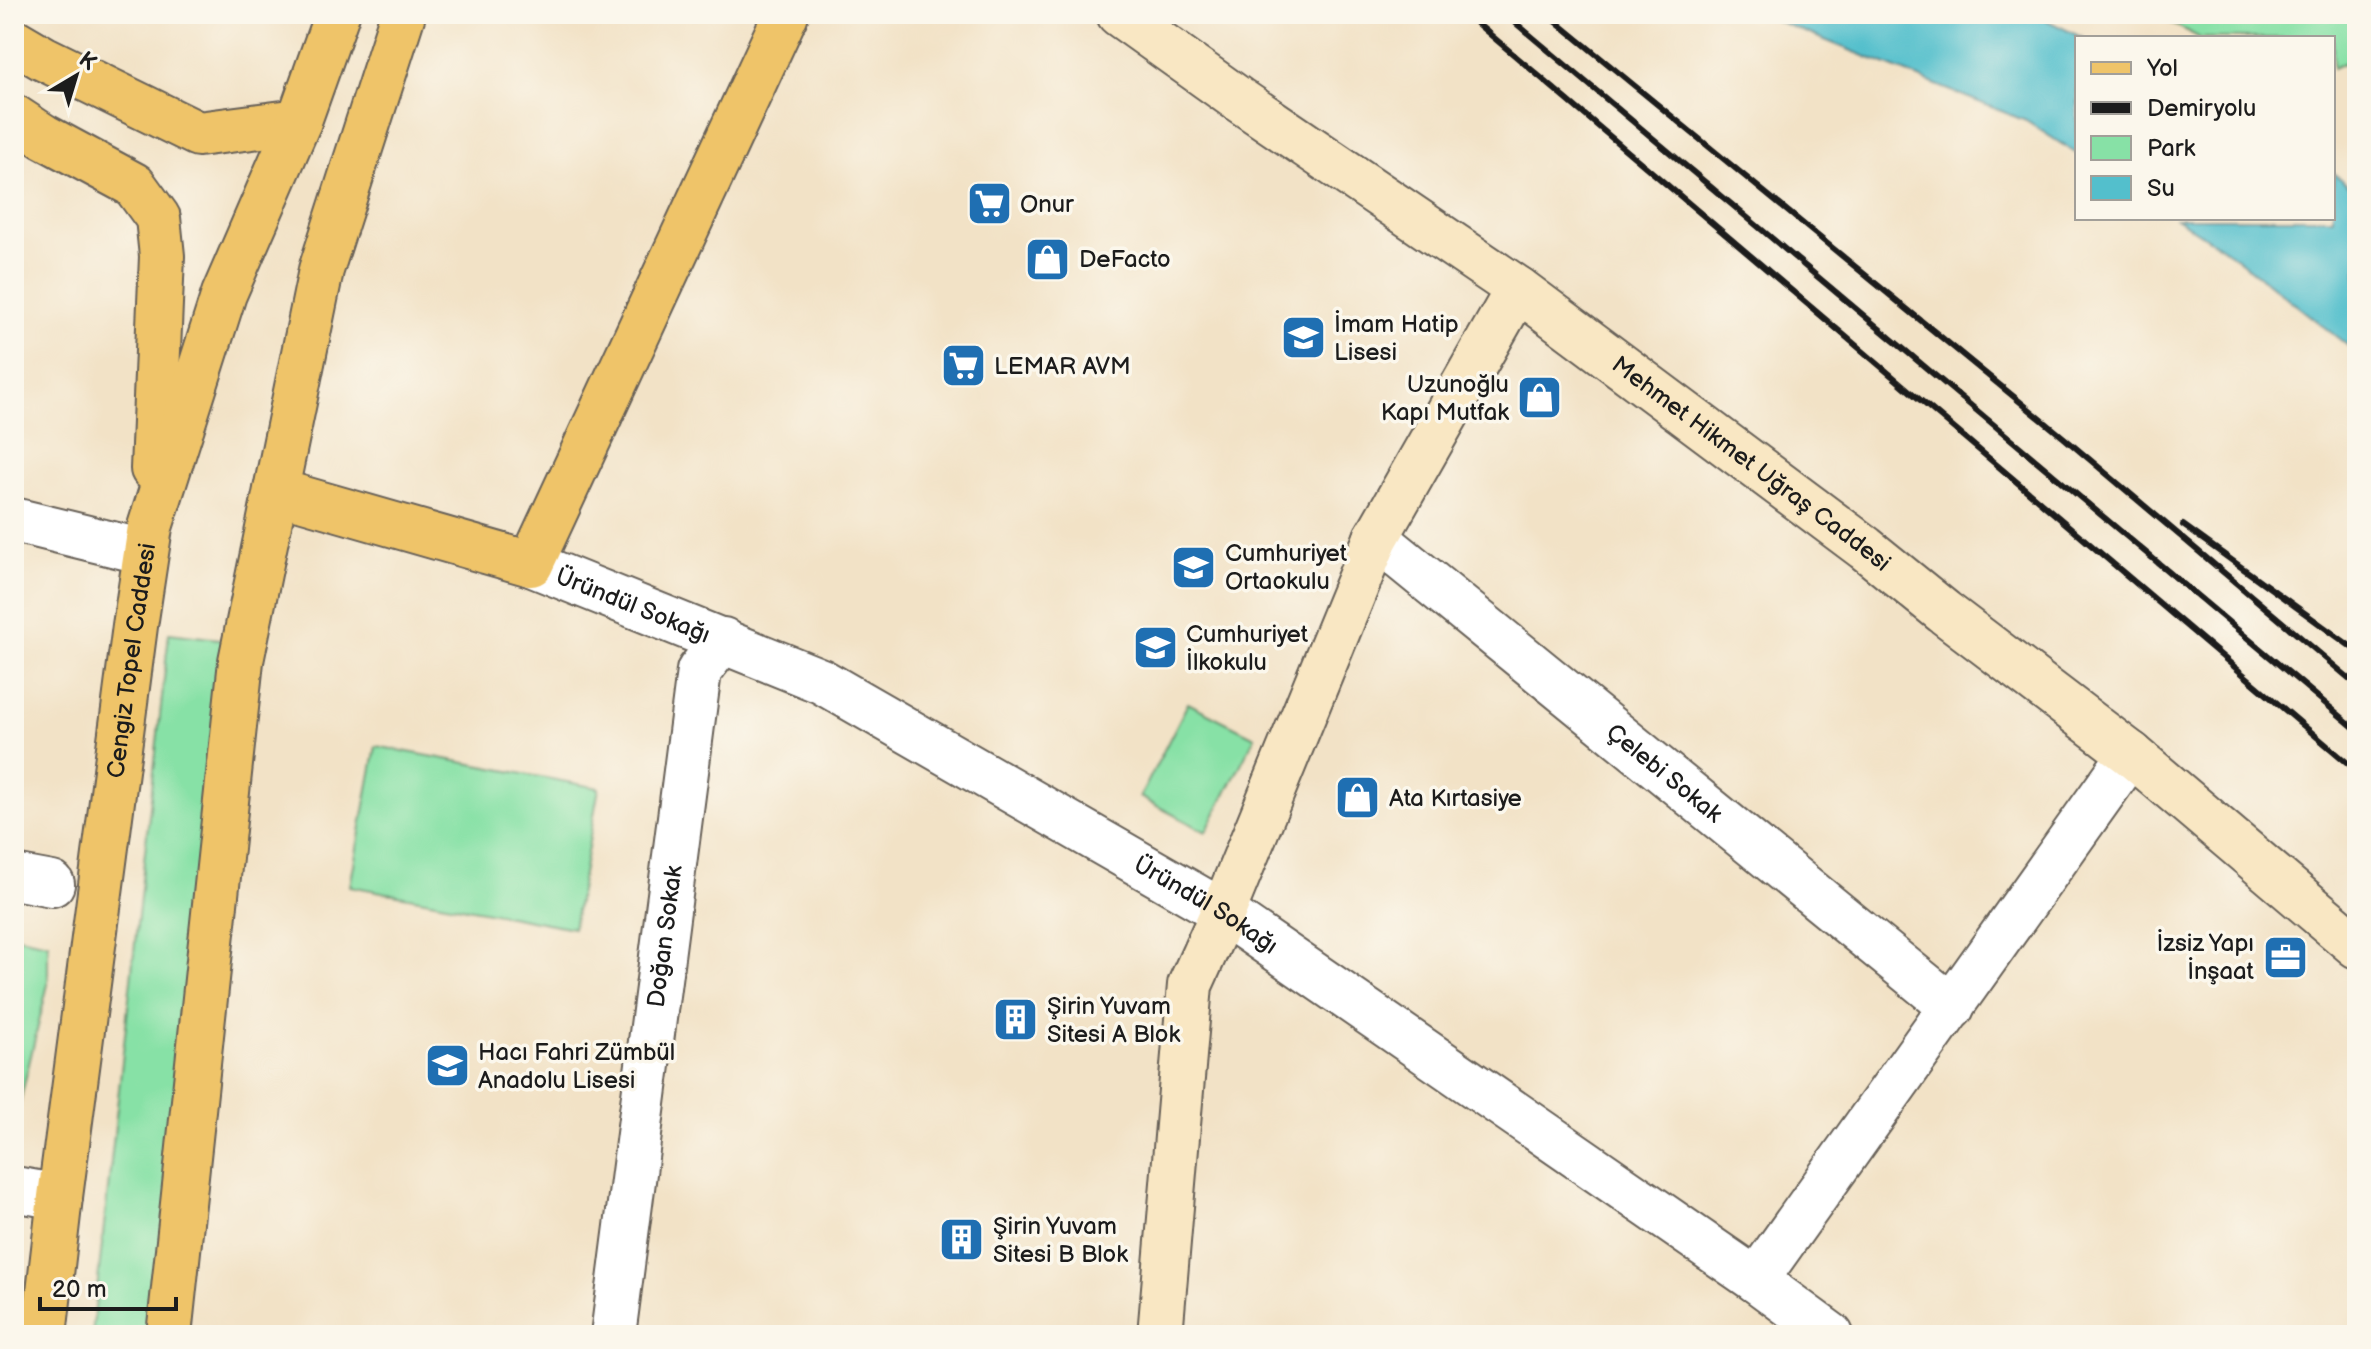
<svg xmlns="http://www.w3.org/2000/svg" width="2371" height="1349" font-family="'Balsamiq Sans',sans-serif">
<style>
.green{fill:#87e1a6;stroke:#527e61;stroke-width:2}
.water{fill:#53bfcc;stroke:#386e74;stroke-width:2}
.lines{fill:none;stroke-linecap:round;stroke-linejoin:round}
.street-casing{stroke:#676158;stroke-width:48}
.secondary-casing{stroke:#676158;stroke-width:48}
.primary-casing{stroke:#676158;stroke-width:48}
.street{stroke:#fff;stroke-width:44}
.secondary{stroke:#f9e7c3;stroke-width:44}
.primary{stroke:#efc469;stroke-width:44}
.rail{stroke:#1c1c1c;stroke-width:6}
.labels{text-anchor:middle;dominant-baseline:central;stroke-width:7;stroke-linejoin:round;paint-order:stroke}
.poi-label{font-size:24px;fill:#1c1c1c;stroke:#fbf7ec;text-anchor:start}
.street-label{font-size:24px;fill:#1c1c1c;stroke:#fbf7ec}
</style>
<rect width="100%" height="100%" fill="#fbf7ec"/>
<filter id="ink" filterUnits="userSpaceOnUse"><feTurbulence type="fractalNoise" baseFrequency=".0125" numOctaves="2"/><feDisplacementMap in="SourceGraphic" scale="16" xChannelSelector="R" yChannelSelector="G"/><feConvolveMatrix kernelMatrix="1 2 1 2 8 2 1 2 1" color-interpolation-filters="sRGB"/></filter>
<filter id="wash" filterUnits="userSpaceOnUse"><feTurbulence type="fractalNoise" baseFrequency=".006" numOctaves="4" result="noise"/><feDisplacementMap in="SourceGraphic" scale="32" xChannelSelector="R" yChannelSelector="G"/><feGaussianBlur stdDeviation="1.8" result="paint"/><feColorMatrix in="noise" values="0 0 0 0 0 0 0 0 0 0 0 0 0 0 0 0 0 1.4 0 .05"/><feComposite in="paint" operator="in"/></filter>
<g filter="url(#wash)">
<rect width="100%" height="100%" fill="#f2e2c6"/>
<path class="green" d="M 2154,14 L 2357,14 L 2357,57 L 2333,68 L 2333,38 L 2200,38 Z
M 169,633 L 236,641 L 159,1335 L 92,1335 Z
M 1188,703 L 1255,737 L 1206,832 L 1140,797 Z
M 376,746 L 599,788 L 573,928 L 350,886 Z
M 14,936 L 48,943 L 48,984 L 14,1127 Z"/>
<path class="water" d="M 1760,14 L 2034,14 L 2083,38 L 2077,38 L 2077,154 L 2026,121 Z
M 2333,173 L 2357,193 L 2357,353 L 2233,255 L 2176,218 L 2333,218 Z"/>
</g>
<g filter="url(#ink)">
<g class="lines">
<defs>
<g id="street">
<path d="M 14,520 L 145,552"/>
<path id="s1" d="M 1376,538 L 1952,1007"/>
<path id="s2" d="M 531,564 L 821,681 L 1223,912 L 1756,1280 L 1831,1335"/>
<path d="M 14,877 L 52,884"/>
<path d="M 14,1189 L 60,1197"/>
<path d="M 1756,1280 L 2131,754"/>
<path id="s3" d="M 613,1335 L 699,671 L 723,640"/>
</g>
<g id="secondary">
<path id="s4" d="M 1119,14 L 1238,99 L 1518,289 L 1865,548 L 1944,612 L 2131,754 L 2357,946"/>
<path d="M 1160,1335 L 1190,985 L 1223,912 L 1376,538 L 1518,289"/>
</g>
<g id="primary">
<path d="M 14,41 L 43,58 L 198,134 L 299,121"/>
<path d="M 14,117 L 43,136 L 134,185 L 158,218 L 162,256 L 153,469"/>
<path d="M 276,491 L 531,564 L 786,14"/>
<path id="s5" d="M 44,1335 L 60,1197 L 135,626 L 150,527 L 224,294 L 299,121 L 337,14"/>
<path d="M 169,1335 L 241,661 L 321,270 L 403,14"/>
</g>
</defs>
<use href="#street" class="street-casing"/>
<use href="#secondary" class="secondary-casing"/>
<use href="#primary" class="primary-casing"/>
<use href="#street" class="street"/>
<use href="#secondary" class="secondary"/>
<use href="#primary" class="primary"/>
<path class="rail" d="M 1466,14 L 2357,771
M 1505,14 L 2357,730
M 1547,14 L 2063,437 L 2357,685
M 2183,525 L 2357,651"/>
</g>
</g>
<defs>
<symbol id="supermarket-square" viewBox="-11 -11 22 22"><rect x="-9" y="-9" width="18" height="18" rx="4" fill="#1f6fb2" stroke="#fbf7ec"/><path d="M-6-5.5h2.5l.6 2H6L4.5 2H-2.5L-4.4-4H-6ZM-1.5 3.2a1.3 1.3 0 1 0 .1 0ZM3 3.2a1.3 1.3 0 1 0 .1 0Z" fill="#fff"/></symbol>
<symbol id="shop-square" viewBox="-11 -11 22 22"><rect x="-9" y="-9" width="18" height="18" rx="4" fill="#1f6fb2" stroke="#fbf7ec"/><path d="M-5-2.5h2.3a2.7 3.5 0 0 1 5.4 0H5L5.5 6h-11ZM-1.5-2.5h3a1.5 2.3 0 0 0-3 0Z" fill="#fff"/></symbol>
<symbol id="school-square" viewBox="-11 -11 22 22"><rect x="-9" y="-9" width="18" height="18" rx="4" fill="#1f6fb2" stroke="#fbf7ec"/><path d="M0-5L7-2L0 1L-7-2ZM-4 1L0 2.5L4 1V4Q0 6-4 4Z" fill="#fff"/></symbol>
<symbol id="office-square" viewBox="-11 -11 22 22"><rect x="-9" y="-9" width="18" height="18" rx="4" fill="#1f6fb2" stroke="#fbf7ec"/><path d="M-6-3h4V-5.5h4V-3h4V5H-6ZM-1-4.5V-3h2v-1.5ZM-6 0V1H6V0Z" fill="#fff"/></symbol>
<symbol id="building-square" viewBox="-11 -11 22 22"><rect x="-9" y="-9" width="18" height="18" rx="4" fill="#1f6fb2" stroke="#fbf7ec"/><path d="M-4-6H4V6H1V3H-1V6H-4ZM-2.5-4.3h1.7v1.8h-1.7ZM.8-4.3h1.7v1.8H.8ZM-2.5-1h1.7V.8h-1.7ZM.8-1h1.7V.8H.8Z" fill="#fff"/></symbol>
</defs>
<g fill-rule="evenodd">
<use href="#supermarket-square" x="964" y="178" width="51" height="51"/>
<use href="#shop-square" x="1022" y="234" width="51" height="51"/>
<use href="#school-square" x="1278" y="312" width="51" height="51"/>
<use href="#supermarket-square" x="938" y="340" width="51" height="51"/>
<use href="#shop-square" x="1514" y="372" width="51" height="51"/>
<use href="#school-square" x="1168" y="542" width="51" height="51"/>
<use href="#school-square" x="1130" y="622" width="51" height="51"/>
<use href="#shop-square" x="1332" y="772" width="51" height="51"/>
<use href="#office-square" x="2260" y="932" width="51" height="51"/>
<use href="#building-square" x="990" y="994" width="51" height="51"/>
<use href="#school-square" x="422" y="1040" width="51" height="51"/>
<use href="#building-square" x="936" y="1214" width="51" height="51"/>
</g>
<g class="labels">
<g class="poi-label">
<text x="1020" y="204">Onur</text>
<text x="1079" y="259">DeFacto</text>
<text x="1334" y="324">İmam Hatip<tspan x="1334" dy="28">Lisesi</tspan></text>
<text x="994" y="366">LEMAR AVM</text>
<text x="1509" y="384" text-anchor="end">Uzunoğlu<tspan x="1509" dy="28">Kapı Mutfak</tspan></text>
<text x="1225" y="553">Cumhuriyet<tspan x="1225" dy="28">Ortaokulu</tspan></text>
<text x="1186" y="634">Cumhuriyet<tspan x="1186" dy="28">İlkokulu</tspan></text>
<text x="1389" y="798">Ata Kırtasiye</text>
<text x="2254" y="943" text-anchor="end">İzsiz Yapı<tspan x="2254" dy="28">İnşaat</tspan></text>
<text x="1047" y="1006">Şirin Yuvam<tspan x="1047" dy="28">Sitesi A Blok</tspan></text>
<text x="478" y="1052">Hacı Fahri Zümbül<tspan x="478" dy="28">Anadolu Lisesi</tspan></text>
<text x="993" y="1226">Şirin Yuvam<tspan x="993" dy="28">Sitesi B Blok</tspan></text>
</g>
<g class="street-label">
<text stroke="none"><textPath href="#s4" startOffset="776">Mehmet Hikmet Uğraş Caddesi</textPath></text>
<text stroke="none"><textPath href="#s2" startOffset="110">Üründül Sokağı</textPath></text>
<text stroke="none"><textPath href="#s5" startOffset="680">Cengiz Topel Caddesi</textPath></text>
<text stroke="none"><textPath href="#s1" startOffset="372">Çelebi Sokak</textPath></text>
<text stroke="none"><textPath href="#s2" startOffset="758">Üründül Sokağı</textPath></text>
<text stroke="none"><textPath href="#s3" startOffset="402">Doğan Sokak</textPath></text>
</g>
</g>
<rect width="2371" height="1349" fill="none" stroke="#fbf7ec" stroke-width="48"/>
<rect x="2075" y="36" width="260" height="184" fill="#fbf7ec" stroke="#a29f99" stroke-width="2"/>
<rect x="2091" y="62" width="40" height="12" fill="#efc469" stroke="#a29f99" stroke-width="2"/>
<text x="2147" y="76" font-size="24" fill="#1c1c1c">Yol</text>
<rect x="2091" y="102" width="40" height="12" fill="#1c1c1c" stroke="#a29f99" stroke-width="2"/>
<text x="2147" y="116" font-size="24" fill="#1c1c1c">Demiryolu</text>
<rect x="2091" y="136" width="40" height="24" fill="#87e1a6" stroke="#a29f99" stroke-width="2"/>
<text x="2147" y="156" font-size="24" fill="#1c1c1c">Park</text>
<rect x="2091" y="176" width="40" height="24" fill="#53bfcc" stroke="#a29f99" stroke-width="2"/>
<text x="2147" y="196" font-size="24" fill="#1c1c1c">Su</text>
<g transform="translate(76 76) rotate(38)" stroke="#fbf7ec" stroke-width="6" paint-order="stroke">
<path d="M0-6L14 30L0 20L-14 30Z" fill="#1c1c1c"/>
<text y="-12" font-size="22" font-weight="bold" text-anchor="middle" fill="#1c1c1c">K</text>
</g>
<path d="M40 1297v12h136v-12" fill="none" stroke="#1c1c1c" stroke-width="4"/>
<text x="52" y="1297" font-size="24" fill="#1c1c1c" stroke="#fbf7ec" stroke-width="6" paint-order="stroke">20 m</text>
</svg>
